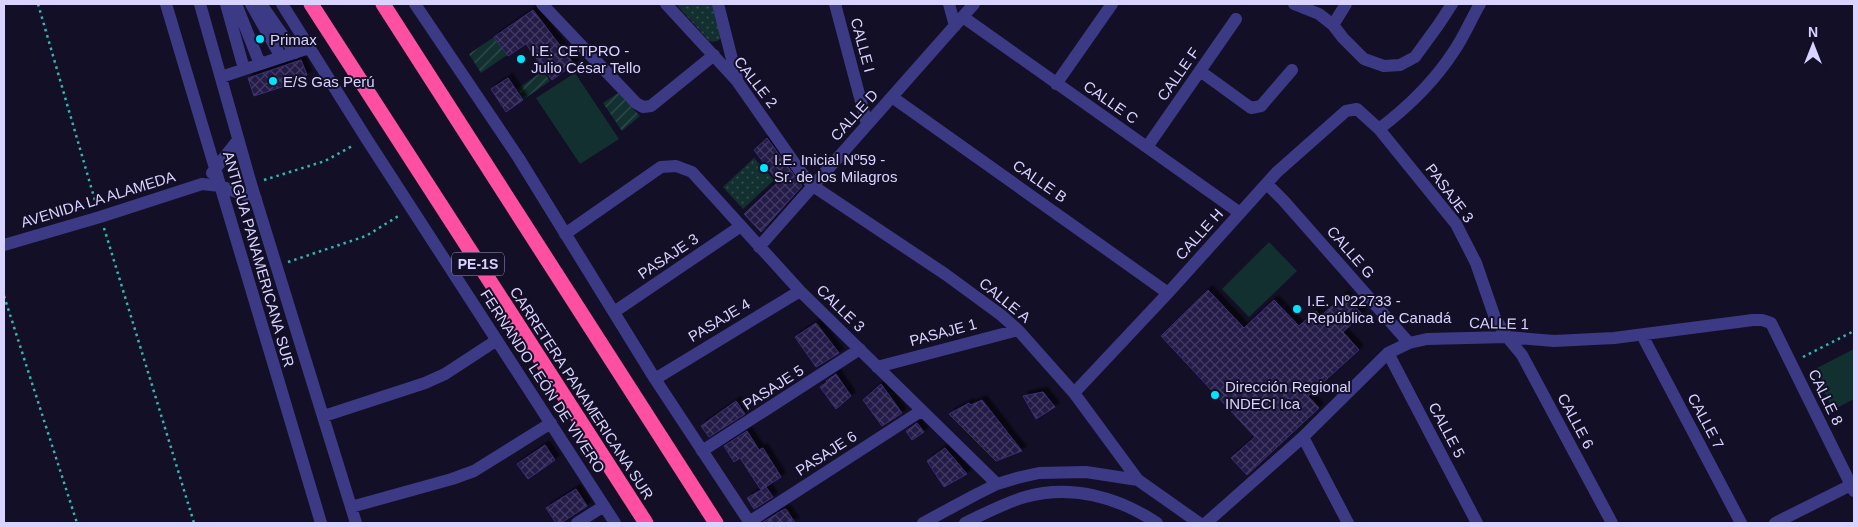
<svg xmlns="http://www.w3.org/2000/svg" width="1858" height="527" font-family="Helvetica,sans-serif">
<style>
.grass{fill:url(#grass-dots)}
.garden{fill:url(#garden-furrows)}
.pitch{fill:#12302f}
.building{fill:url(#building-cross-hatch);stroke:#3b2d73;filter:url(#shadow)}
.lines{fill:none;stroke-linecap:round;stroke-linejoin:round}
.path{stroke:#2fb8b0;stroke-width:2.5;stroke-dasharray:2.5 4;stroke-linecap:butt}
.minor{stroke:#3d3a85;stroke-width:12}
.highway{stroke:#ff4fa3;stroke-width:15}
.poi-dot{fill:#00e5ff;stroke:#130f26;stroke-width:2}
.labels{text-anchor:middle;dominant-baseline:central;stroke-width:4;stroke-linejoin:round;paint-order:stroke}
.shield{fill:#130f26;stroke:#9e99be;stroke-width:1}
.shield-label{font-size:14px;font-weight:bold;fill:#d9d4ff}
.poi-label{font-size:15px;fill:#d9d4ff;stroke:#130f26;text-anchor:start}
.street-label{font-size:15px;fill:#d9d4ff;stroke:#130f26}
</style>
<defs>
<pattern id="grass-dots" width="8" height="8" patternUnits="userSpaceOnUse" patternTransform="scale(1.25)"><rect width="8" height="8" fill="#12302f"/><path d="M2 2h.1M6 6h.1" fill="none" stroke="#344d4e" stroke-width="1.8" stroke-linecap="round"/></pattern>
<pattern id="garden-furrows" width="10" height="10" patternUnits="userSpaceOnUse" patternTransform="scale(1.25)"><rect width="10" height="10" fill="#12302f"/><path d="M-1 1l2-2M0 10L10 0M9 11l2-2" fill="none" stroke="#344d4e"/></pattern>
<pattern id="building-cross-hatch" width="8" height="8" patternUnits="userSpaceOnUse" patternTransform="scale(1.25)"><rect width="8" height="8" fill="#241b47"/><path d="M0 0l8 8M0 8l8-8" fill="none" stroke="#433b63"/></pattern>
<filter id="shadow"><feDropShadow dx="4.5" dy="-4.5" stdDeviation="1" flood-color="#0009"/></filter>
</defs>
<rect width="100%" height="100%" fill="#130f26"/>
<path class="grass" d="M 676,4 L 715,4 L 722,37 C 718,42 715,42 709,41 Z
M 754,158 L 774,180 L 743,209 L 723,187 Z"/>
<path class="garden" d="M 494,37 L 507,55 L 481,73 L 469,54 Z
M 543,71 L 550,81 L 524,99 L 517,89 Z
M 618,93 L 640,116 L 622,131 L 603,103 Z"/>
<path class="pitch" d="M 575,73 L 619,139 L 580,164 L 536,98 Z
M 1269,242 L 1297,271 L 1249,317 L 1222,289 Z
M 1854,349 L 1854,399 L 1833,410 L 1813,370 Z"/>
<path class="building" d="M 533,10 L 574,64 L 552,80 L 526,44 L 508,56 L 494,37 Z
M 301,60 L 307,75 L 291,84 L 254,96 L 248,78 Z
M 508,78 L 523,100 L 506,112 L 491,89 Z
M 767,138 L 802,186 L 761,232 L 744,214 L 778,182 L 754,150 Z
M 1208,290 L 1244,328 L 1274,300 L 1299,326 L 1316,311 L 1321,316 L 1344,295 L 1362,314 L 1343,332 L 1359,350 L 1308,396 L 1319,408 L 1247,475 L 1231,458 L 1255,437 L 1161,336 Z
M 816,323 L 839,353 L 816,367 L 795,337 Z
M 836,374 L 851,396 L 836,409 L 820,387 L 827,382 L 826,381 Z
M 881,384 L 902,413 L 882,426 L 863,400 Z
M 1043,392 L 1055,407 L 1036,419 L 1023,396 Z
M 982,400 L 1022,451 L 996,461 L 949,414 L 969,403 L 971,405 Z
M 736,401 L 745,414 L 709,437 L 701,426 Z
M 917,423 L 924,432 L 912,440 L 906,431 Z
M 747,431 L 759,450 L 763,448 L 781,477 L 761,490 L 740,458 L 734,462 L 724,446 Z
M 545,445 L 555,460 L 528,479 L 517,464 Z
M 945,448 L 967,474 L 944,487 L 927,461 Z
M 766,487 L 773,497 L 754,509 L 747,498 Z
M 576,489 L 587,506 L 561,523 L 556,523 L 546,508 Z
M 786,509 L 795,523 L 762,523 L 781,511 Z"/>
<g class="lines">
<path class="path" d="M 38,4 L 96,204
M 264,180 L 325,161 L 354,145
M 104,228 L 194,523
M 288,262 L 366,236 L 400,215
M 4,296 L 77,523
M 1803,357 L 1854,331"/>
<path class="minor" d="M 166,4 L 321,523
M 200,4 L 251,184 L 356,523
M 226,4 L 244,69
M 236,4 L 260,64
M 251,4 L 281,57
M 261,4 L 295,53
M 282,4 L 366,138 L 615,523
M 415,4 L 518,157 L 655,379 L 750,523
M 542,4 L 636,103 L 643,107 L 651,106 L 714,55
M 666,4 L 737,81 L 800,171 L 813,186 L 945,274 L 1001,315 L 1018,330 L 1074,393 L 1138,480
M 718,4 L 737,79
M 835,4 L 867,124
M 949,4 L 955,26
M 1294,4 L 1319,14 L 1333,25 L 1343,38 L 1364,59 L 1384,66 L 1400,65 L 1415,57 L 1439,24 L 1452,4
M 963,17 L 1240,213
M 1333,25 L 1346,4
M 1200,71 L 1251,108 L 1261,106 L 1292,70
M 221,77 L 309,48
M 1056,84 L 1112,4
M 892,97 L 1168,293
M 1379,129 C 1408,107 1434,82 1454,51 C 1464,37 1471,19 1480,4
M 1147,147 L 1236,19
M 212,173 L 238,140
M 1267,184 L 1283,200 L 1409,343
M 565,234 L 661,167 L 676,166 L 692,172 L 800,291 L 997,484
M 4,245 L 100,217 L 202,184 L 220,186 L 256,199
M 759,247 L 974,4
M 614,312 L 741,226
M 1642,335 L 1741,523
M 1388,353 L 1477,523
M 877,367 L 1018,330
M 655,379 L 800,291
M 1074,393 L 1168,293 L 1277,172 L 1346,111 L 1357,109 L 1379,129 L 1456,224 L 1476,263 L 1495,318 L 1507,337 L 1522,355 L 1612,523
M 324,416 L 425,383 L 445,374 L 497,340
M 1303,437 L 1348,523
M 702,451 L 860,349
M 351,507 L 452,479 L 474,471 L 551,423
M 749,522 L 921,411
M 577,523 L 604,506
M 923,523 L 975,495 L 997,484 L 1017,478 L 1039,473 L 1086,472 L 1138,480 L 1199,523
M 965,523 C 984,514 1004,503 1025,497 C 1071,484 1118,497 1157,523
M 1206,523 L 1303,437 L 1388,353 L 1409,343 L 1427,339 L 1507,337 L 1554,341 L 1614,338 L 1753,320 L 1762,320 L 1771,323 L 1851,485
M 1775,523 L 1851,485 L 1854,491"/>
<path class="highway" d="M 311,4 L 646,523
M 383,4 L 716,523"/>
</g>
<g class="poi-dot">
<circle cx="260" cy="39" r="5"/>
<circle cx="521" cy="59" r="5"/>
<circle cx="273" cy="81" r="5"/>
<circle cx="764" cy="168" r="5"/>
<circle cx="1297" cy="309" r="5"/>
<circle cx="1215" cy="395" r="5"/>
</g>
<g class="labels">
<rect class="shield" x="452" y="252.5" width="52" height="23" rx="4"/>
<g class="shield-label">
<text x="478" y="264">PE-1S</text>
</g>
<g class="poi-label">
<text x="270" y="39">Primax</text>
<text x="531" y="50">I.E. CETPRO -<tspan x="531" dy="17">Julio César Tello</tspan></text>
<text x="283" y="81">E/S Gas Perú</text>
<text x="774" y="159">I.E. Inicial Nº59 -<tspan x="774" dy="17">Sr. de los Milagros</tspan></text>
<text x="1307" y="300">I.E. Nº22733 -<tspan x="1307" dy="17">República de Canadá</tspan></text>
<text x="1225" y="386">Dirección Regional<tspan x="1225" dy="17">INDECI Ica</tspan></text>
</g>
<g class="street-label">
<text transform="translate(863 45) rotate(75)">CALLE I</text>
<text transform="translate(1178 74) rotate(-55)">CALLE F</text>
<text transform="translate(756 82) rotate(52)">CALLE 2</text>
<text transform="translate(1111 102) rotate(35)">CALLE C</text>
<text transform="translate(854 115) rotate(-48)">CALLE D</text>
<text transform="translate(1040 181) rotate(35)">CALLE B</text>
<text transform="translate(1450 193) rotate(53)">PASAJE 3</text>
<text transform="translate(98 199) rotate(-17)">AVENIDA LA ALAMEDA</text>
<text transform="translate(1199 234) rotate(-48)">CALLE H</text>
<text transform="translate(1351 252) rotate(49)">CALLE G</text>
<text transform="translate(668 256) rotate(-34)">PASAJE 3</text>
<text transform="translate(259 259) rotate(74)">ANTIGUA PANAMERICANA SUR</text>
<text transform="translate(1005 300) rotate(39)">CALLE A</text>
<text transform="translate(841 308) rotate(44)">CALLE 3</text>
<text transform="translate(719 320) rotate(-31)">PASAJE 4</text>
<text transform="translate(1499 323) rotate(1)">CALLE 1</text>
<text transform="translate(943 332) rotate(-15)">PASAJE 1</text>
<text transform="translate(543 381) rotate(57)">FERNANDO LEÓN DE VIVERO</text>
<text transform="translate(773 387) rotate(-33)">PASAJE 5</text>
<text transform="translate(582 393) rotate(57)">CARRETERA PANAMERICANA SUR</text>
<text transform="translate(1826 397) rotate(64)">CALLE 8</text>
<text transform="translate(1576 421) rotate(62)">CALLE 6</text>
<text transform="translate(1706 421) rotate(62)">CALLE 7</text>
<text transform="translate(1447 430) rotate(62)">CALLE 5</text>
<text transform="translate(826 453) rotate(-33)">PASAJE 6</text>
</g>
</g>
<rect width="1858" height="527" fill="none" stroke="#d9d4ff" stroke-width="10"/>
<g transform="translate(1813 45)" stroke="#130f26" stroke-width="4" paint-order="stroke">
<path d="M0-4L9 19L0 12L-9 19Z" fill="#d9d4ff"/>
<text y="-8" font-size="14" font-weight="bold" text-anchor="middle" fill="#d9d4ff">N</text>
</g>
</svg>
